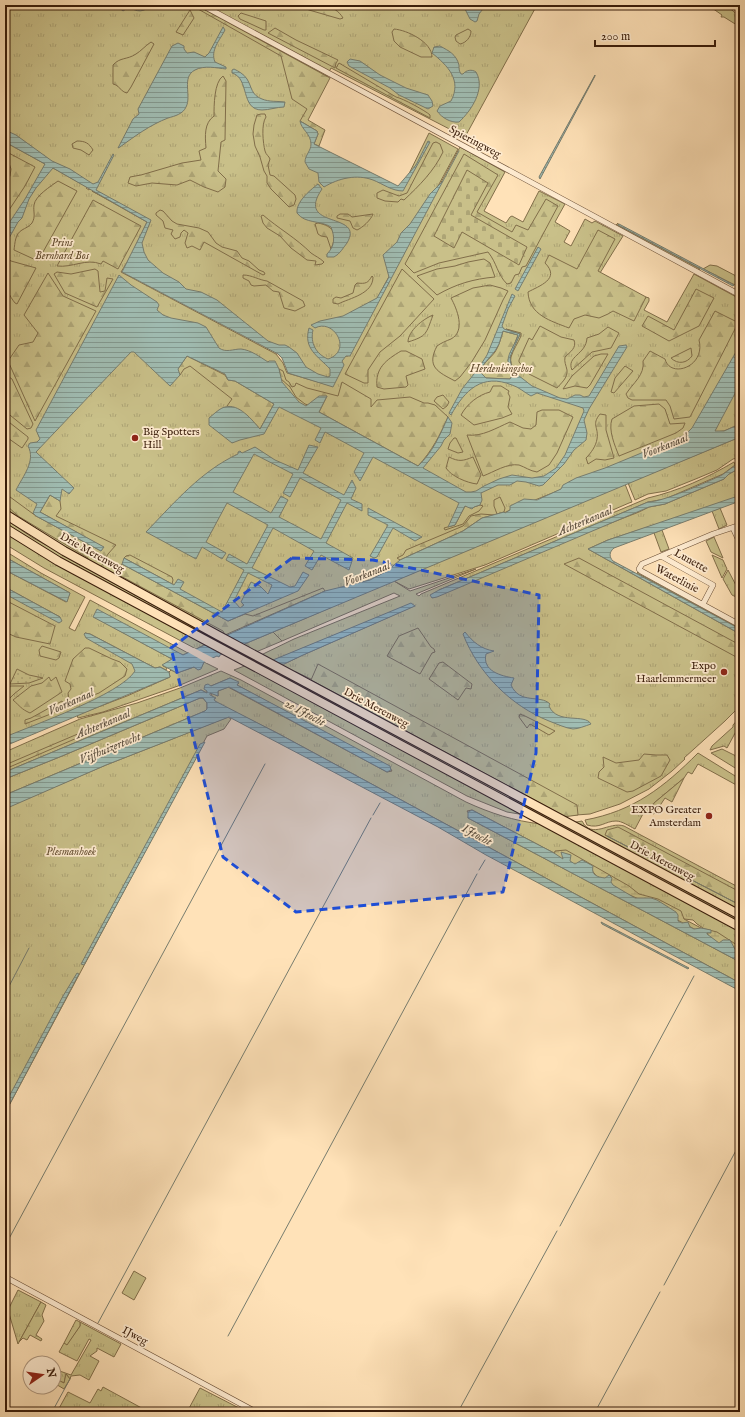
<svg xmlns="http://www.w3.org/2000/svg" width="745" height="1417" font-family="'IM FELL English',serif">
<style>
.grass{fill:url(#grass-tufts);stroke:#816e4a;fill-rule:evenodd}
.forest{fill:url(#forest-firs);stroke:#816e4a}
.wetland{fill:url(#wetland-marsh);stroke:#816e4a}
.cemetery{fill:url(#cemetery-stones);stroke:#816e4a}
.garden{fill:url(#garden-dots);stroke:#816e4a}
.pitch{fill:#c9c089;stroke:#816e4a}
.water{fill:url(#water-rules);stroke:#777d6f;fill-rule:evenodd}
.pier{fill:#ffe2b8}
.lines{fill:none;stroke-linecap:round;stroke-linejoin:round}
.stream{stroke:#777d6f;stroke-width:1}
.minor-casing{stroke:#6a4e36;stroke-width:6}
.highway-casing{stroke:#391c0a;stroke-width:10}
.minor{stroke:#ffecd1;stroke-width:5}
.highway{stroke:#ffe2b8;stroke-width:8}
.marked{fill:#1d4ed8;fill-opacity:0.2;stroke:#1d4ed8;stroke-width:3;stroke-dasharray:8 5;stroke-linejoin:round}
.poi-dot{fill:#8f2418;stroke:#ffecd1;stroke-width:1.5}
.labels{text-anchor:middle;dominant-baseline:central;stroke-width:3.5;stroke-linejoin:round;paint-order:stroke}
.street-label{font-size:11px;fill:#391c0a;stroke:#ffecd1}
.park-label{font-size:11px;font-style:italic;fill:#644d30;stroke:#ffecd1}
.poi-label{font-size:11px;fill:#391c0a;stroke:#ffecd1;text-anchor:end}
.water-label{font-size:12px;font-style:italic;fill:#584c3d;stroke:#ffecd1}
</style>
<defs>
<pattern id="grass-tufts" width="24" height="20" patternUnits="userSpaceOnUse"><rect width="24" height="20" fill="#c9c089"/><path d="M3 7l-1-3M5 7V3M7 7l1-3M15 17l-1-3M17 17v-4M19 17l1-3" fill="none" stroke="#ada475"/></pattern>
<pattern id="forest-firs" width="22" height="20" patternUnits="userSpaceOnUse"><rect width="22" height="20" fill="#c9c089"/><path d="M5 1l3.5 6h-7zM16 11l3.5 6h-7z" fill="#ada475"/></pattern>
<pattern id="wetland-marsh" width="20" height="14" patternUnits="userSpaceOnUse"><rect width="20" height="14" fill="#c9c089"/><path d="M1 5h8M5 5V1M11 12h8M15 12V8" fill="none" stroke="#ada475"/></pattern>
<pattern id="cemetery-stones" width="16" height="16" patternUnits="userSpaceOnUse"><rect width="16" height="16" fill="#c9c089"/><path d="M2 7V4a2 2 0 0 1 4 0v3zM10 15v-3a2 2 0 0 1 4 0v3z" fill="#ada475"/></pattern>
<pattern id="garden-dots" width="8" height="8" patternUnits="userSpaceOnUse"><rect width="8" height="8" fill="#c9c089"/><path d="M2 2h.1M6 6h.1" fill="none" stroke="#ada475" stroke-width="1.8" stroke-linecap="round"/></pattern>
<pattern id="water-rules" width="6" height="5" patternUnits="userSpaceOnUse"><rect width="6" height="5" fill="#a0bdb3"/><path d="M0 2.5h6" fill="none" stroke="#839990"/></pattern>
</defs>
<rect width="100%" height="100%" fill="#ffe2b8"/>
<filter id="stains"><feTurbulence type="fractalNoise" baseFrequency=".005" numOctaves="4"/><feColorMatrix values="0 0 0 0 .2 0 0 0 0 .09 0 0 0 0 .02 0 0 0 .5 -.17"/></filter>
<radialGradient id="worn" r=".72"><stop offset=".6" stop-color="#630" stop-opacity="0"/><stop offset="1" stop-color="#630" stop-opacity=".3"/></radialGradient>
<path class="grass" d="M 5,5 L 537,5 L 465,137 L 331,68 L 304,123 L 313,134 L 313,147 L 401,190 L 429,133 L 458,149 L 346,356 L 348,356 L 460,147 L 505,172 L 484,211 L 506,223 L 510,217 L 512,216 L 523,222 L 539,191 L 565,204 L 555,222 L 570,231 L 564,242 L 571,246 L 585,219 L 592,223 L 595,221 L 623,236 L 600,273 L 645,299 L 646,297 L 649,298 L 649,301 L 644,310 L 667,322 L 694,274 L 740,299 L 740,424 L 724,431 L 714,432 L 717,427 L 510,510 L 383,574 L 410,591 L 476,569 L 416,594 L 419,596 L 421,594 L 648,498 C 678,491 707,478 734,462 L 735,465 L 723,474 L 665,499 L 648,502 L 439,590 L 639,512 L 649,507 L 665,504 L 724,479 L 729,474 L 740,468 L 740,497 L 608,540 L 588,549 L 740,634 L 740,706 L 725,721 L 684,758 L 685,759 L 672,771 L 649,789 L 620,804 L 590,814 L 562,816 L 311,679 L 296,672 L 283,669 L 261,655 L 294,639 L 400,596 L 394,593 L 282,641 L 273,632 L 332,607 L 224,636 L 55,541 L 5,508 L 5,142 L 45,164 L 45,165 L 53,168 L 87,187 L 86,188 L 89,190 L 91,187 L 5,138 ZM 92,191 L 150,222 L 128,266 L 323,380 L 337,373 L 332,386 L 287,373 L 283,363 L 276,354 L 121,272 L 131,256 L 147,222 ZM 411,604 L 414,606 L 303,655 L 284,664 L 274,660 Z
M 714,5 L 726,5 L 740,17 L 740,27 L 724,17 L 721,17 L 722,15 L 712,8 Z
M 618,223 L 618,225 L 700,269 L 698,270 L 616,225 Z
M 710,265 L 717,266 L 738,277 L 739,280 L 737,286 L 703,269 Z
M 740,437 L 740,457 L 733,459 L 717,470 L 698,478 L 666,491 L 648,494 L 635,500 L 628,483 Z
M 625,484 L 632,502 L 629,503 L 485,565 L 409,589 L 394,581 Z
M 720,508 L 727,525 L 719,529 L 712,511 Z
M 5,519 L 33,538 L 219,638 L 213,641 L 43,549 L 5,524 Z
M 662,530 L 669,549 L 661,552 L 654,533 Z
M 5,531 L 206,644 L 196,649 L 44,568 L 5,544 Z
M 714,537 L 723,558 L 711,552 L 706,541 Z
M 5,551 L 41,573 L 85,597 L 69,628 L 75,631 L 90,600 L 188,653 L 183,655 L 94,617 L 172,659 L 163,666 L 167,668 L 166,670 L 160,667 L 155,668 L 90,634 L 85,633 L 144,668 L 113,694 L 5,740 L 5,594 L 60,617 L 5,587 L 5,570 L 66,602 L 70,593 L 5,557 Z
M 712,555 L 723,560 L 727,569 L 722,578 Z
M 728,570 L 740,593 L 740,599 L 732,595 L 723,579 Z
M 638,572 L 640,572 L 740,627 L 740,629 L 637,573 Z
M 236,647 L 740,918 L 740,924 L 230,650 Z
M 204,662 L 218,669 L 178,686 L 103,712 L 78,718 L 77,715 L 127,696 L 170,677 L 169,672 L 171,670 L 177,673 L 194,667 L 198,669 L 201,668 Z
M 247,665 L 525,815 L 507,812 L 467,796 L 234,670 Z
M 221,671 L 241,680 L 466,802 C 490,813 514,821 541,824 L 740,930 L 740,950 L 730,940 L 718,938 L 697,924 L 693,920 L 684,919 L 639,894 L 599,877 C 593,874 592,872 593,866 L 563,859 L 554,853 L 472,810 L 467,811 L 469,814 L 468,818 L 740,962 L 740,983 L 279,734 L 215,702 L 210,692 L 218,696 L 218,691 L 228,687 L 387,772 L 392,771 L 390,768 L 237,685 L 239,683 L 230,678 L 211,686 L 207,691 L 207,693 L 201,690 L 5,772 L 5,752 L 80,719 L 137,703 L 180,688 Z
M 200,698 L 203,698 L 207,703 L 207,709 L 205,711 L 5,795 L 5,779 L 62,756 Z
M 228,717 L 231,719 L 224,729 L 207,736 L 5,1113 L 5,808 L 106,765 Z
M 740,717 L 740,724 L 727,748 L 724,746 L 710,750 L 712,746 L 733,727 L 733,725 Z
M 722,749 L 740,758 L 740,771 L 711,753 Z
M 698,753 L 740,779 L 740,787 L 698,764 L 692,774 L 688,772 L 684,778 L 654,803 L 652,808 L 657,810 L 654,814 L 645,810 L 635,829 C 629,826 622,821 616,821 C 605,821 600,829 587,825 L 585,820 C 634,811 664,787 698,753 Z
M 582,821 C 592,840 609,821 624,826 L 740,888 L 740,910 L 571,823 Z
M 18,1290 L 41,1302 L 18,1344 L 8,1310 Z
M 80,1322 L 121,1344 L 114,1357 L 97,1348 L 97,1351 L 90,1356 L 99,1361 L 89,1380 L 80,1375 L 71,1376 L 70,1379 L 66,1374 L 64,1383 L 54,1378 L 54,1369 L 71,1375 L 91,1340 L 89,1339 L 77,1361 L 59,1352 L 64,1343 L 67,1344 L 80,1326 Z
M 103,1387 L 149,1412 L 57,1412 L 68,1392 L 90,1403 L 98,1389 L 101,1391 Z
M 200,1388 L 239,1408 L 237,1412 L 187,1412 Z"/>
<path class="forest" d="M 191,5 L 196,5 L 330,78 L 308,120 L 325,130 L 319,146 L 314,144 L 318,134 L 317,131 L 300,121 L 307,109 L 292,99 L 281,56 Z
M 305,5 C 319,5 335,4 343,18 L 340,19 L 309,10 L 307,9 Z
M 190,10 L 194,18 L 183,35 L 176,32 Z
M 241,13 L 266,21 L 266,30 L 264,30 L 240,19 L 238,16 Z
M 275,28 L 296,40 L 338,60 L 336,63 L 335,68 L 268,33 Z
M 394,29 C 407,30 432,42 432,57 L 421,57 L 400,47 L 394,41 L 392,32 Z
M 468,29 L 471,31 C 471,37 466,43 460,44 L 456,41 L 455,37 L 456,35 Z
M 151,42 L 154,44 L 131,87 L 127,93 C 121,92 119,85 113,84 L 113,65 C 120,57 127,60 136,54 C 141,51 145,46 151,42 Z
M 339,63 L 396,97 C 402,98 426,111 430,115 L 430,118 L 347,74 L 336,68 Z
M 223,76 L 226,81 L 225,140 L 221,142 L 218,171 L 226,179 L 225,187 L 218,192 L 204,187 L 190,180 L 177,185 L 152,183 L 136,186 L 128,183 L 130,177 L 141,175 L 182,163 L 201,160 L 199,151 L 206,148 C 205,136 204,123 214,116 C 214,106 214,82 223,76 Z
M 261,114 L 265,114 L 266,117 C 261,124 263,143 265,151 C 266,155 269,156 270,159 L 268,165 L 270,175 L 274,176 L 295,195 L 296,199 L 294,205 L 289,207 L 271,189 L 267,183 L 267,176 L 264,171 L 260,157 L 255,146 L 253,134 L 254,125 L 257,115 Z
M 77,141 C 85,141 89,143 93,150 L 89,155 L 81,150 L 73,148 L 72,144 Z
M 436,142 L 440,144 L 443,152 C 434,171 419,186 404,200 L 401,199 L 398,202 L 385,201 L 377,198 L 377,193 L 383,190 L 399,196 L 407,193 L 433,143 Z
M 5,151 L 35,167 L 25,186 L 5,216 L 5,184 L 10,176 L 11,169 L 9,163 L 5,160 Z
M 464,154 L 498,175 L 477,212 L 512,232 L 516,225 L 528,230 L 546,199 L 558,206 L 526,266 L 522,267 L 519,274 L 515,275 L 511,283 L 507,284 C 497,274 497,263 488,252 L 439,263 L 414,273 L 405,264 Z
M 58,181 L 77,191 L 38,261 L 14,250 C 15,243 15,234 22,230 C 25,228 29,227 32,223 C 36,216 33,212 34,205 C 35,196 51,186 58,181 Z
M 93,200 L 141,226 L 118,269 L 103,261 L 101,264 C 86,258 72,268 57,266 Z
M 160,210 L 163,211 L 172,221 L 177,224 L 199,228 L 208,232 L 216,243 L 222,247 L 237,251 L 242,258 L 249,261 L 259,270 L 264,272 L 265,274 L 263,275 L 204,242 L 200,250 L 192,246 L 187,248 L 185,243 L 188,233 L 184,230 L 181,233 L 180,237 L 175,239 L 171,234 L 173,230 L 165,228 L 163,221 L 156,215 L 156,213 Z
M 340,214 L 348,214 L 352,217 L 373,214 C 371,220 362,228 357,230 L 353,228 L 350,221 L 337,218 L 337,216 Z
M 263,215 C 278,228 296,238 311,253 C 315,256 320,258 324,262 L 322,264 L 315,265 L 316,261 L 307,260 L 291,248 L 280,236 L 267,228 L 263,223 L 261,216 Z
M 318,223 C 333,226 338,233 331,249 L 327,237 L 321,236 L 318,234 L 315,224 Z
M 598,230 L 615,239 L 598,271 L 646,297 L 634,321 L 613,311 L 608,314 L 599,318 L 585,315 L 574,319 L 569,328 C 551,321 529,315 528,292 C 539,286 561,279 545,263 L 549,255 L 577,269 Z
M 5,257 L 11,261 L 36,268 L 17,304 L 15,303 C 3,288 5,276 5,257 Z
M 484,259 L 490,263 L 495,277 C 473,279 456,284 437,295 L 417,276 L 437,269 L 455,266 L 468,262 Z
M 95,269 L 98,271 L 100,292 L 105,291 L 107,278 L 113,279 L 97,307 L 65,293 L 54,274 L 57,272 L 71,274 Z
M 402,269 L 434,299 L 400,336 L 380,352 L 368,370 L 368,383 L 364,383 L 345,374 Z
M 48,273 L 63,296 L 96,311 L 35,421 L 8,361 L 19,345 L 33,342 L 38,333 L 24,315 Z
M 243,275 C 252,275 259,280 267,281 L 303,301 L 305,306 L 295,311 L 284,308 L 279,292 L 273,291 L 266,285 L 254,286 L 251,285 L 249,281 L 243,278 Z
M 372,276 L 373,277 C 373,294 350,298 338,304 L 333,303 L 333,299 L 336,297 L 341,298 L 353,293 L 355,285 L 357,283 C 366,284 368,283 372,276 Z
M 490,285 L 501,288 L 508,291 L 503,300 L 485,340 L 471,363 L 460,377 L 455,381 C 438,372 426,367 437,346 C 441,343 446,341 451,339 C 466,331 457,309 451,298 L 473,288 Z
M 696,289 L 714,298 L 699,326 L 669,341 L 642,326 L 648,316 L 674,330 Z
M 715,311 L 739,323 L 736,327 L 690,417 L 674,419 L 670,406 L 666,400 L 632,400 L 628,398 L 626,394 C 633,383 645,375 643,361 L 650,351 L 665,359 C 670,379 706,367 699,340 Z
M 433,315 C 426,334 427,336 408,342 C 408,331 423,319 433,315 Z
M 540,326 L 561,337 L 574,340 C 577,348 570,352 565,357 C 564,362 566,365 567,370 C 568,378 561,383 557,388 L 529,374 L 519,362 L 519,360 L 529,338 L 532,340 Z
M 608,327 L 619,333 L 611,348 L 592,352 L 572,370 C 566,356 586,355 587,338 L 599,334 Z
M 506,329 L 521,333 L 521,336 C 518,343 513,350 511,357 C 509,366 517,372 510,379 L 486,378 L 481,373 C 481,364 490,359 495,352 C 499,346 501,338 503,331 L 518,335 L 508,360 L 513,374 L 514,372 C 506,355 513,350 520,334 Z
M 691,348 L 692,356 C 687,363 678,365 671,358 Z
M 401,351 L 406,351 L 422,359 L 425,369 L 406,376 L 408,385 L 406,387 L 384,389 L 377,387 C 375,368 386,360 401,351 Z
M 601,354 L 608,354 L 590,385 L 587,388 L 575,386 L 563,389 L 572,376 L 594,356 Z
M 187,356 L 225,375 L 228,380 L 235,381 L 274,404 L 260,429 C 250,418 241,409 227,406 L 232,399 L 190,366 L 184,369 L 180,375 L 177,370 Z
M 625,366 L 633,371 L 614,393 L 611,392 L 615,378 Z
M 279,369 L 283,371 L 286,380 L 289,382 L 292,387 L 295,386 L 296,383 L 307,388 L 338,396 L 342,382 L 371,399 L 371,407 L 377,400 L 410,397 L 424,403 L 428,403 L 435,405 L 448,417 C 440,435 432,451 418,466 L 319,412 L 327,396 L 308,405 L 305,404 L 296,397 L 290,387 L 280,378 Z
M 9,377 L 12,379 L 33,424 L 31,428 L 27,429 L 5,411 L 5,385 Z
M 493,386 L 501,386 L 509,391 L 508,393 L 510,397 L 508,407 L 512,414 L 502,418 L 474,425 L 461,415 C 467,404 478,395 490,392 Z
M 443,395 L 449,402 L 447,406 L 443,409 L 434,401 L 437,397 Z
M 659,404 L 665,409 L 670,424 L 685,423 L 683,428 L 676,433 L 619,456 C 615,446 608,430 612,419 L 634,406 Z
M 542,410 L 559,410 L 573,417 L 557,453 L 549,465 L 537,472 C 530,471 525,467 519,465 C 507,463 494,472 483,476 L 467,435 C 482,437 496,428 510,422 L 523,428 L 531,429 L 536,425 L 537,412 Z
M 600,414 L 606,415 L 606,430 L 614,458 L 605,460 L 596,459 L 588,464 L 586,458 C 591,453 596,446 597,439 C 599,427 591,425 600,414 Z
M 5,419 L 28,437 L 28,439 L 22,448 L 5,436 Z
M 454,438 L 456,438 L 463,452 L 458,453 L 448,449 L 450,443 Z
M 449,457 C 459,462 463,461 473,457 L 481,475 L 477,484 C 467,483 451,476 446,468 Z
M 6,494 L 36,516 L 101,551 L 103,547 L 40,512 L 50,495 L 60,501 L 61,509 L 56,516 L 116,545 L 108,554 L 100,569 L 87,561 L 88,558 L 18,516 L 5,504 Z
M 500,497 L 505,508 L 504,512 L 497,514 L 494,506 L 494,500 Z
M 480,505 L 483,506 L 479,511 L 469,516 L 463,524 L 445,530 L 444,528 L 455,525 L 465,506 L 474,507 Z
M 481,514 L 494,515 L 482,518 L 463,531 L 400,560 L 397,558 L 403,555 L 406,550 L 463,526 L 471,516 Z
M 130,555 L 172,577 L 173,580 L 172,584 L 124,558 L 126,556 Z
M 579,558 L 740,645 L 740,659 L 564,564 Z
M 122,564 L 228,621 L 245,614 L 253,616 L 323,588 L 325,591 L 225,635 L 223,631 L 117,574 Z
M 5,600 L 55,626 L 50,644 L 16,637 L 5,632 Z
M 418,628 L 431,647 L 434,649 L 435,652 L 432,653 L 420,674 L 387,656 L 399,636 Z
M 273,632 L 282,641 L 256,652 L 242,645 Z
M 42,646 L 61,652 L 59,658 L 56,660 L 40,656 L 39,650 Z
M 85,648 L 89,648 L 112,659 L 120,662 L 127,669 L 125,676 L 99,693 L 73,703 L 69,699 L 68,693 L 71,689 L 70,684 L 65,681 L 73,659 Z
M 443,662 L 472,684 L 471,689 L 466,688 L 458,700 L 429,679 L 439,663 Z
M 318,664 L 577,805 L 578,815 L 563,817 L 555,811 L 311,680 Z
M 49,677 L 51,681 L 56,677 L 62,692 L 30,713 C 21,709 20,706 13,700 L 31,686 L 42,683 Z
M 10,686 L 24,686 L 14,694 L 10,698 L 5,697 L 5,692 L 9,690 Z
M 62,701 L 66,708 L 25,724 L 25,720 L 31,718 Z
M 520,714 L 525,716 L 555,731 L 549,735 L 530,724 L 527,728 L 519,717 Z
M 80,733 L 77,738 L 5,769 L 5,765 Z
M 644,754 L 656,755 L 667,755 L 670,760 L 661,776 L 633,791 L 627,792 L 598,778 L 599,772 L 604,767 L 603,757 L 616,763 L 639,760 Z
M 684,778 L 672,802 L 665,798 L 657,810 L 652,808 L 654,803 Z
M 618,827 L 740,892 L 740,905 L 605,835 L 607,830 Z
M 41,1302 L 46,1305 L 42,1315 L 44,1321 L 36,1335 L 42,1339 L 41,1341 L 30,1335 L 27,1340 L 23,1338 L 19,1342 Z
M 76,1320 L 80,1322 L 80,1326 L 67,1345 L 64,1343 Z
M 66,1374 L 70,1379 L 64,1389 L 54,1383 L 54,1378 L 64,1383 Z"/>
<path class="wetland" d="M 566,850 L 629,886 L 639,894 L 658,899 L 681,911 L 684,919 L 701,928 L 717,932 L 740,947 L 740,953 L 737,954 C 728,949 711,943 707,933 L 694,929 L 641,900 L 623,892 L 598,878 L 590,868 L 579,867 L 554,855 L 555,851 Z"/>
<path class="cemetery" d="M 467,170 L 488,183 L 471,215 L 527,247 L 519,265 L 462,232 L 454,248 L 434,236 Z"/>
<path class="garden" d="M 17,669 L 29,675 L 43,678 L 29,683 L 10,684 Z"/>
<path class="pitch" d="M 134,1271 L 146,1278 L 134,1300 L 122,1293 Z"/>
<path class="water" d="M 116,5 L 150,5 C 144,13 137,12 129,7 L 123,11 Z
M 457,5 L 486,5 L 479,14 L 477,21 L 475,22 L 470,19 L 464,7 Z
M 223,27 L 225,30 C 220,40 210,50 215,62 L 226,67 L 226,69 C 217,68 204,65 195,70 C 181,77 192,96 186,107 C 183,114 175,116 168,118 C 150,125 135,136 120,147 L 118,148 L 133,119 L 139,114 L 138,109 L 172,46 L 178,43 L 184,46 L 184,49 L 187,53 L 194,52 L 205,57 L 209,53 Z
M 440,46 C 449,51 456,54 459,65 C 459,69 459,71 461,74 L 463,74 C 466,70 472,69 476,72 C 486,89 471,111 459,122 C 451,123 442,118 437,111 L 440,106 L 451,101 C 462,80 448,66 432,53 L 434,47 Z
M 350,59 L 360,61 L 380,75 L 406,88 L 428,95 L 432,101 L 433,106 L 428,109 L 399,95 L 390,88 L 349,66 L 347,62 Z
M 234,69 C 238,71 244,74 247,79 C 252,87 251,95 262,99 C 269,102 277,101 285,102 L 284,107 C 277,107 269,110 262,110 C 240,110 250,78 232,73 L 232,70 Z
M 595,75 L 595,76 L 540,179 L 539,177 L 540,175 Z
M 300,121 L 317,131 L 318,134 L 314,144 L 398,186 L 416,165 L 428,141 L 430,142 L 403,191 C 392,191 383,184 373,180 C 357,174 339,178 324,187 L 319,182 L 318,173 L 309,169 L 305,162 C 305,155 311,151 311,144 C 311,134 301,129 300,121 Z
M 5,130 L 16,135 L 52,161 L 70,169 L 93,184 L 98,182 L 113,154 L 114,155 L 96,190 L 151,220 L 142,243 L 144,252 L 148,260 L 163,273 L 179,282 L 186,289 L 201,292 L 217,300 L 268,341 L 279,345 L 285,345 L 289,347 L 297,353 L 306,367 L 318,374 L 328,377 L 330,376 L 330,369 C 318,356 303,349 309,328 L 313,330 C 310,343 316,354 328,359 C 353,351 334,318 315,328 L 311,325 L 320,321 L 343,316 L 377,298 L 389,277 L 383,255 L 397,242 L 401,233 L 410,224 L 430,194 L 443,181 L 350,356 L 346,356 L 342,361 L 344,365 L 333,387 L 288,373 L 282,358 L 278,354 L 122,272 L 147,222 L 53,168 L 36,188 L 29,199 L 22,218 L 18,222 L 8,240 L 5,242 L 5,229 L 25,199 L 45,164 L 5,142 Z
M 318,184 L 322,189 C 294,230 366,211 347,243 C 343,248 340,254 334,257 L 327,257 L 327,254 C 335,246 335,237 331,227 C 320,220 305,224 297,213 C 296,202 309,191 318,184 Z
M 619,224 L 734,285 L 733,286 L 618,225 Z
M 538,247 L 541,249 L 518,291 L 515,289 Z
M 119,275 L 131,285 L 157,302 L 159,305 L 157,310 L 163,315 L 171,318 L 198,323 L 206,327 L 219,348 C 226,353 233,349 241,349 C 251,350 260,357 268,362 L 269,361 L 275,361 L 279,369 L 282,382 L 299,402 L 306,406 L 319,396 L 327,396 L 319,412 L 418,466 C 433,452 440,435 448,417 L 452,423 L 450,434 L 444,440 L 441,446 L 423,468 L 466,492 L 471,492 L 476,491 L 484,486 L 499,479 L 512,475 L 532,478 L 544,476 L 556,468 L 565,455 L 584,411 L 583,408 L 537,393 L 531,396 C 525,393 519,387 512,385 C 482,373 465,390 451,415 L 449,413 L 462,389 L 478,369 L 487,355 L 512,294 L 515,296 L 508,309 L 502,326 L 504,329 L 520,334 L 510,357 L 511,365 L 514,372 L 532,386 L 560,398 L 567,399 L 575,395 L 580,395 L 584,397 L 589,396 L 619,346 L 626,345 L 627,347 L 589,409 L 584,420 L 587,433 L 586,440 L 574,450 L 564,464 L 543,485 L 539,486 L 526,482 L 517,481 L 510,485 L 498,485 L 481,493 L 482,500 L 480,505 L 474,507 L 472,509 L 465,506 L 455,525 L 448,527 L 459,503 L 373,457 L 360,481 L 354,472 L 364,453 L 325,432 L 320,443 L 315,440 L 321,428 L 279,407 L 264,434 L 240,440 L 232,443 L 209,425 L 209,418 C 214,414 220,408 225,407 C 239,403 252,420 260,429 L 274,404 L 235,381 L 228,380 L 225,374 L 187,356 L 178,369 L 180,375 L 170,386 L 134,352 L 131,352 L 36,452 L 74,488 L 69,494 L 62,489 L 60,501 L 50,495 L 40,512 L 104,547 L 101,551 L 36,516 L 33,513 L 37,504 L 16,490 C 23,476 36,461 28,446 L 30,443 L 37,442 L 40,439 L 36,430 ZM 503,331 L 518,335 C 516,344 508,352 508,361 C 509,368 515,373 510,379 L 486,378 L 481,373 L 481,369 L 484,364 L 495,351 L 499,344 Z
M 740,345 L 740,384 L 715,431 L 724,431 L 740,424 L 740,437 L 230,650 L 220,655 L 219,657 L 217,656 L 204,662 L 201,669 L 198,670 L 194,667 L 177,673 L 162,665 L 172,659 L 93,617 L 97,609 L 183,655 L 325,591 L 370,580 L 387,571 L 400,560 L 463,531 L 482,518 L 504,512 L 505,513 L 510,510 L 510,506 L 524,499 L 537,500 L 561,489 L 563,485 L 576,478 L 605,468 L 685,435 L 692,428 Z
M 309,445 L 318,447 L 303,473 L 344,495 L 352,480 L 356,488 L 351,499 L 362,504 L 362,511 L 347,503 L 326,543 L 353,558 L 349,570 L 321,555 L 312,570 L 305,566 L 314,551 L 273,528 L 252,568 L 290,587 L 295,586 L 303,572 L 309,575 L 298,591 L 228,621 L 122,564 L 124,558 L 174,585 L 178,579 L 184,582 L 180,589 L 222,612 L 244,570 L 226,560 L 229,554 L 247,564 L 268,525 L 227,503 L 206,542 L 226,553 L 222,559 L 202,547 L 196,559 L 146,532 C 174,503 201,471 238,454 L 238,452 L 240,451 L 242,453 L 255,447 L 275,460 L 298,470 ZM 254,454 L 293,474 L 283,493 L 290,497 L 300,478 L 341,500 L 321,539 L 279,517 L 288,500 L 281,496 L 271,513 L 233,492 ZM 248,573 L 272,585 L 268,594 L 260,586 L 251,582 L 241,602 L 244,605 L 240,608 L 234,601 Z
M 740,463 L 740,468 L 729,474 L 724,479 L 665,504 L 649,507 L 437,597 L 432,598 L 430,595 L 439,590 L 648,502 C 663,502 707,482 722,475 C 728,471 733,466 740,463 Z
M 735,497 L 740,497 L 740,501 L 614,548 C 609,552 609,557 613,561 L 740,629 L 740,634 L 588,549 L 608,540 Z
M 368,508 L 422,537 L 415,541 L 393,528 L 377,557 L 374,558 L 370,556 L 388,525 L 368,515 Z
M 5,557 L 70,593 L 67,602 L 5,570 Z
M 5,587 L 60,617 L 62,621 L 59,623 L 5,594 Z
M 411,603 L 415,606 L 303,655 L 284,664 L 280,664 L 273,660 Z
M 465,632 C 473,642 481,649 494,651 L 486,654 C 482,671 501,676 514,678 L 511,685 C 520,705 540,694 550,704 L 549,706 C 557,725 585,713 591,724 C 585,726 578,729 573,729 C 565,728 557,724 549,721 C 511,706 478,673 463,634 Z
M 85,633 L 90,634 L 155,668 L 160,667 L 169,672 L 170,677 L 5,746 L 5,737 C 33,725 120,695 135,671 L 132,664 L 86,638 L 84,634 Z
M 230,678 L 239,682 L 237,685 L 390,766 L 391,770 L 387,772 L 229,687 L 218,691 L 218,696 L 210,693 L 210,695 L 216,698 L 214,699 L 215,701 L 279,734 L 740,983 L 740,991 L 486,855 L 438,827 L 229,717 L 106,765 L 5,809 L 5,795 L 205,711 L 207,709 L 207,703 L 203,698 L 200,698 L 62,756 L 5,779 L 5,772 L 201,690 L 207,693 L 207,691 L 204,689 L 205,685 L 208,684 L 211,686 Z
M 205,742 L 84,965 L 81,964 L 200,744 Z
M 472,810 L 554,853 L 563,859 L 561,852 L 571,855 L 570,861 L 575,864 L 582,860 L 593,866 C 591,875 597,877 605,878 L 609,875 L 612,878 L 611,882 L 613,885 L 635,898 L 651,898 L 657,900 L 676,912 L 678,915 L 678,921 L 682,923 L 688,922 L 690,927 L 694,929 L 701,928 L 711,930 L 711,933 L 707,933 L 707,934 L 719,943 L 723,940 L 730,940 L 736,951 L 740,954 L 740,962 L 468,818 L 468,812 Z
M 601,922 L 689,968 L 688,969 L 602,924 Z
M 77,973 L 79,974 L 5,1113 L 5,1104 L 63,996 Z"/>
<path class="pier" d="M 194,648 L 215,659 L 207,663 L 186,651 Z"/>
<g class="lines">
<path class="stream" d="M 443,181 L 459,151
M 373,815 L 380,803
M 607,836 L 740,905
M 479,870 L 485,860
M 5,994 L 29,948
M 560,1226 L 694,976
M 5,1246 L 265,764
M 664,1285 L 740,1143
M 98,1323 L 371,818
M 228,1336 L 477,874
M 52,1412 L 70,1379
M 458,1412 L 557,1231
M 595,1412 L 660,1292"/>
<defs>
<path id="minor" d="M 202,5 L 740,295
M 740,525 L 713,534 L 642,564 L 639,569 L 641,571 L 740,625
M 733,528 L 740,543
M 661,556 L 713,585 L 703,604
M 5,1277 L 256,1412"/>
<path id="highway" d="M 5,514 L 64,551 L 219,636 L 740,915
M 5,528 L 58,561 L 740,927"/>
</defs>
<use href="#minor" class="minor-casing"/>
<use href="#highway" class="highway-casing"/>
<use href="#minor" class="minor"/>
<use href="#highway" class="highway"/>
</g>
<path class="marked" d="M 292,558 L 373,560 L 539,595 L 536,753 L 503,892 L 296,912 L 223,857 L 171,648 Z"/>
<g class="poi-dot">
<circle cx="135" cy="438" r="4"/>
<circle cx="724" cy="672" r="4"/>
<circle cx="709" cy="816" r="4"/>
</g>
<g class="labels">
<g class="street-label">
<text transform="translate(475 142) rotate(28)">Spieringweg</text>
<text transform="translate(92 553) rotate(29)">Drie Merenweg</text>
<text transform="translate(691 561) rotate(29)">Lunette</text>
<text transform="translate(677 579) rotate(28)">Waterlinie</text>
<text transform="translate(376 708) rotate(28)">Drie Merenweg</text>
<text transform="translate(662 861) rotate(28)">Drie Merenweg</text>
<text transform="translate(135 1336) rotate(28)">IJweg</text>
</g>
<g class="park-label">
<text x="62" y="243">Prins<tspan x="62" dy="13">Bernhard Bos</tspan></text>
<text x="501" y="369">Herdenkingsbos</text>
<text x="71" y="852">Plesmanhoek</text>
</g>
<g class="poi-label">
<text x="143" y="432" text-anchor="start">Big Spotters<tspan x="143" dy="13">Hill</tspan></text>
<text x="716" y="666">Expo<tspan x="716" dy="13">Haarlemmermeer</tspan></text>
<text x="701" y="810">EXPO Greater<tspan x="701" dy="13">Amsterdam</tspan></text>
</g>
<g class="water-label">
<text transform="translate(665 446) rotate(-22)">Voorkanaal</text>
<text transform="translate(585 521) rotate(-23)">Achterkanaal</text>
<text transform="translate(367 574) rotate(-22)">Voorkanaal</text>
<text transform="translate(71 702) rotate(-24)">Voorkanaal</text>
<text transform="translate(305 713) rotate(28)">2e IJtocht</text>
<text transform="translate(103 724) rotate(-23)">Achterkanaal</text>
<text transform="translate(110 748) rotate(-22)">Vijfhuizertocht</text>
<text transform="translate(477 835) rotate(28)">IJtocht</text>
</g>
</g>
<rect width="745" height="1417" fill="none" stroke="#ffe2b8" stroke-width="20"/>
<rect x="6" y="6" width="733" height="1405" fill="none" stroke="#391c0a" stroke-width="2"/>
<rect x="10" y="10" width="725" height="1397" fill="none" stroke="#391c0a"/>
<g transform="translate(42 1375) rotate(77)"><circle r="19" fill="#ffecd1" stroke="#b09981"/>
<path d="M0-3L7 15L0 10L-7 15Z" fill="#8f2418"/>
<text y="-6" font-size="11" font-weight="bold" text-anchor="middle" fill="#391c0a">N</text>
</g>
<path d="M595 40v6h120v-6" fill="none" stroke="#391c0a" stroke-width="2"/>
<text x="601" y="40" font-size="12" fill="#391c0a" stroke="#ffecd1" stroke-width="3" paint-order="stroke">200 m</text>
<rect width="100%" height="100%" filter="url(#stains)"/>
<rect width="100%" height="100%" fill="url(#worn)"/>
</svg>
